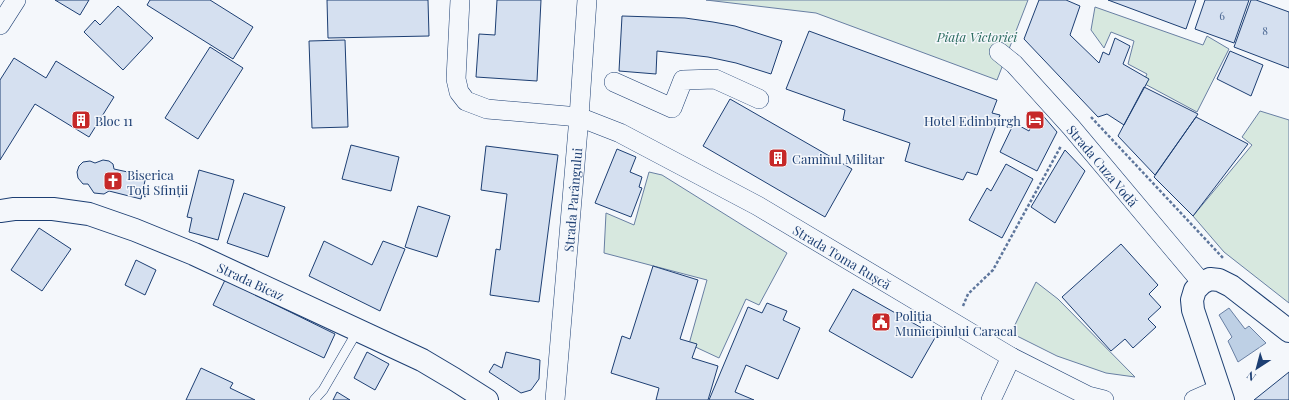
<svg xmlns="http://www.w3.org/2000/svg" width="1289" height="400" font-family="'Playfair Display',serif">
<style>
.green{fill:#d7e8df;stroke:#687fa3}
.water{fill:#bed0e5;stroke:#687fa3}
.building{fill:#d5e0f0;stroke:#1d3f73}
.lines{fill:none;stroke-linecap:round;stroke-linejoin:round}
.lane-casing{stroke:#1d3f73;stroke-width:10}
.street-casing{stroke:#1d3f73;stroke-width:20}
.secondary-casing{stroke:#1d3f73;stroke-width:24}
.path{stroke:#5e769c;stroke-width:2.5;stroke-dasharray:3 2;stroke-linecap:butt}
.lane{stroke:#f4f7fb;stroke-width:9}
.street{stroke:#f4f7fb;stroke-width:19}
.secondary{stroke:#f4f7fb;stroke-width:22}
.labels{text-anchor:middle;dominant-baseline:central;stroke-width:3;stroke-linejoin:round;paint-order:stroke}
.number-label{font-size:11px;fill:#4b6792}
.park-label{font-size:13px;font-style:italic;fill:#2c6c60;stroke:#f4f7fb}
.poi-label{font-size:13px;fill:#1d3f73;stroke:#f4f7fb;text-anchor:start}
.street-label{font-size:13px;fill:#1d3f73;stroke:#f4f7fb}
</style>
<rect width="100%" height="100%" fill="#f4f7fb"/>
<path class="green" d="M 706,0 L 1028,0 L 997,80 L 816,13 Z
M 1095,7 L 1203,45 L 1207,36 L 1229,49 L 1197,112 L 1143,83 L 1147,74 L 1128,64 L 1134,41 L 1111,32 L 1104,48 L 1091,30 Z
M 1260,111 L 1289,120 L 1289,303 L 1224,252 L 1193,216 L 1252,145 L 1242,137 Z
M 649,172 L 662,175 L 787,253 L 759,305 L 746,299 L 719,358 L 689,344 L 707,280 L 604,253 L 606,213 L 634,225 Z
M 1036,282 L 1058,299 L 1135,377 L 1106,373 L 1057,356 L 1011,333 Z"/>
<path class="water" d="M 1229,308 L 1245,329 L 1249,326 L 1266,343 L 1238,362 L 1228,341 L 1232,337 L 1219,315 Z"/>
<path class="building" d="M 55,0 L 89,0 L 80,15 Z
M 150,0 L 210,0 L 253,27 L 233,59 L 147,5 Z
M 327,0 L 428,0 L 429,36 L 328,38 Z
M 497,0 L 541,0 L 537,81 L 476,77 L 479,34 L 495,35 Z
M 1039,0 L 1066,0 L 1080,6 L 1070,35 L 1099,63 L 1103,52 L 1109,55 L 1115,38 L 1130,46 L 1123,64 L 1149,79 L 1124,125 L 1107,114 L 1098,117 L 1024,39 Z
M 1108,0 L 1196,0 L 1186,29 Z
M 1205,0 L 1249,0 L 1234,43 L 1195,29 Z
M 1251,0 L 1256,0 L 1289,12 L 1289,68 L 1234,47 Z
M 118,6 L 153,38 L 123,70 L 84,32 L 95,20 L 100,25 Z
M 622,16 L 685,18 L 713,22 L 735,26 L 782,41 L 771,74 L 736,63 L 708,57 L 657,51 L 656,74 L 619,71 Z
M 809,31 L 997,100 L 992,113 L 1000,115 L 977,175 L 967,172 L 963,180 L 905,161 L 910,143 L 843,120 L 845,110 L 786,89 Z
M 345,40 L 348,127 L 312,128 L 309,41 Z
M 210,47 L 243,68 L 198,139 L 165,118 Z
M 1230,51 L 1263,65 L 1251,96 L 1217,79 Z
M 14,58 L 46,78 L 56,61 L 114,97 L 89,137 L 35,104 L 0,160 L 0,80 Z
M 1144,87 L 1198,114 L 1155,175 L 1118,136 Z
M 730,99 L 852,169 L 825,217 L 703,146 Z
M 1039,111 L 1057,132 L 1037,171 L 1000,152 L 1014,123 L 1029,131 Z
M 1196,117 L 1248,144 L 1193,216 L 1154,177 Z
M 351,145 L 399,157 L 391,191 L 342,179 Z
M 486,146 L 558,155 L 539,302 L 490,295 L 496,249 L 500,250 L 507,194 L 481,190 Z
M 617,149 L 636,157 L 630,172 L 642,177 L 639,187 L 642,188 L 631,217 L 595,203 Z
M 1065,150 L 1085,171 L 1055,223 L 1031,207 Z
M 103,160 L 109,161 L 113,164 L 114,169 L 146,176 L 141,199 L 109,191 L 104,194 L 94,193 L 88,184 L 83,184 L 78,178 L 77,172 L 79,166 L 83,162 L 90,161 L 95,163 Z
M 1006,164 L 1033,179 L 1002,238 L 969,220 L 987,188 L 991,191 Z
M 199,170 L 234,180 L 218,240 L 189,232 L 192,218 L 187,217 Z
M 244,193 L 285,207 L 268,257 L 227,243 Z
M 418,206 L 450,216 L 437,257 L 405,247 Z
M 39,228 L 71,249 L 42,291 L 11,270 Z
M 324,241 L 372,265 L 383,241 L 405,249 L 380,311 L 309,276 Z
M 1121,244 L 1158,285 L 1149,294 L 1161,307 L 1148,319 L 1156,327 L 1133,348 L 1125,339 L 1111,351 L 1062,297 Z
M 136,260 L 156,270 L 145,295 L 125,285 Z
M 653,266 L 698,280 L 680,339 L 697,344 L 692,358 L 718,366 L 708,400 L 656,400 L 659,388 L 611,373 L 622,336 L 630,339 Z
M 225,280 L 335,334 L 324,358 L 213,305 Z
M 853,289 L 936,336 L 912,378 L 829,331 Z
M 767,303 L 787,311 L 783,320 L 800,328 L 778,379 L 746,365 L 735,392 L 754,400 L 709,400 L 748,307 L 762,313 Z
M 367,352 L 389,364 L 375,390 L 354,378 Z
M 506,352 L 540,360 L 539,379 L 531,390 L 521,393 L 489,372 L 494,364 L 502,368 Z
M 201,368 L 233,383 L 230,388 L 255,400 L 186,400 Z
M 1289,372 L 1289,400 L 1254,400 Z
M 337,392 L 350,400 L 333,400 Z"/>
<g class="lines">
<defs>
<path id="lane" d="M 314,400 L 323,390 L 358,330"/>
<g id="street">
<path id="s1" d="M 460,0 L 456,79 L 459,92 L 466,101 L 487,109 L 579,117 L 620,133 L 758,206 L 1011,357 L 1088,396 L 1104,400"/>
<path d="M 0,25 L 16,0"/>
<path id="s2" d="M 999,52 L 1014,64 L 1071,127 L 1202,283"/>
<path d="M 614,82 L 672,108 L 683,80 L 715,79 L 759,99"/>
<path id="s3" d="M 555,400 L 579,117 L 587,0"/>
<path d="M 991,400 L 1011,357"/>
<path d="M 1194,400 L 1219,389"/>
</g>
<g id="secondary">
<path id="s4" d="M 0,211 L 14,209 L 53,209 L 89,214 L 135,230 L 194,254 L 422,360 L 454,379 L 487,400"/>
<path d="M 1223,400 L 1193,310 L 1192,300 L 1195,290 L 1202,283 L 1210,279 L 1219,280 L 1231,286 L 1289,331"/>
</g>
</defs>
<use href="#lane" class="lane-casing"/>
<use href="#street" class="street-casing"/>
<use href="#secondary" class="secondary-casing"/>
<path class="path" d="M 1091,117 L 1223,258
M 963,306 L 968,294 L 993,270 L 1061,146"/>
<use href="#lane" class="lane"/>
<use href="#street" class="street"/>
<use href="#secondary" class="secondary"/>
</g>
<defs>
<symbol id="building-square" viewBox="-11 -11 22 22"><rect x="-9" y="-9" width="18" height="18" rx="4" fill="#c62828" stroke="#f4f7fb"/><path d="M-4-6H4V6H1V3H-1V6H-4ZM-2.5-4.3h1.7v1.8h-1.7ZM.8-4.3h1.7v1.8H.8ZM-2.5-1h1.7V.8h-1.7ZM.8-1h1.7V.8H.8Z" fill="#fff"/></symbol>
<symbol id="hotel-square" viewBox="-11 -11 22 22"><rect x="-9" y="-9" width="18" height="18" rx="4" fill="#c62828" stroke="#f4f7fb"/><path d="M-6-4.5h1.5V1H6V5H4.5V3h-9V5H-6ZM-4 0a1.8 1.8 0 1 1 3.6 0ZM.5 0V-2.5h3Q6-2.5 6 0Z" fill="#fff"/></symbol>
<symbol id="church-square" viewBox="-11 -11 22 22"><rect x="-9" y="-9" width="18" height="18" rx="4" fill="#c62828" stroke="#f4f7fb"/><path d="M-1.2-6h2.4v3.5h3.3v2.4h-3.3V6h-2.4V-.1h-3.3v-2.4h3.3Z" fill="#fff"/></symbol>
<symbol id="civic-square" viewBox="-11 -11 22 22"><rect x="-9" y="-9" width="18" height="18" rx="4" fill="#c62828" stroke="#f4f7fb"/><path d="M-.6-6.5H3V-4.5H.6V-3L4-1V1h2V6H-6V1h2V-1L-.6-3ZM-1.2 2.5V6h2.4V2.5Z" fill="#fff"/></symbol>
</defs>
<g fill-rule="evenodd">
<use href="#building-square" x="70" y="109" width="22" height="22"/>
<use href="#hotel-square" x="1024" y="109" width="22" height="22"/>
<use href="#building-square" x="767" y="147" width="22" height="22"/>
<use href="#church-square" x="102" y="170" width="22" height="22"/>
<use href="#civic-square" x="870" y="311" width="22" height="22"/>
</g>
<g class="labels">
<g class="number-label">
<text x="1222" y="15">6</text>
<text x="1265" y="30">8</text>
</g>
<g class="park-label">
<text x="977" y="36">Piața Victoriei</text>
</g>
<g class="poi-label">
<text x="95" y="120">Bloc 11</text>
<text x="1021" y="120" text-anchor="end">Hotel Edinburgh</text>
<text x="792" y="158">Caminul Militar</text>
<text x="127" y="174">Biserica<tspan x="127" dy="15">Toți Sfinții</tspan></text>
<text x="895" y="315">Poliția<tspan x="895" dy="15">Municipiului Caracal</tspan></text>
</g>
<g class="street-label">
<text stroke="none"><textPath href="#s2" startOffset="154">Strada Cuza Vodă</textPath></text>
<text stroke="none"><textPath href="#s3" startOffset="201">Strada Parângului</textPath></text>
<text stroke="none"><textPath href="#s1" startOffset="517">Strada Toma Rușcă</textPath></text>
<text stroke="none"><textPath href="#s4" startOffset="265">Strada Bicaz</textPath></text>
</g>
</g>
<g transform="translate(1257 368) rotate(216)" stroke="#f4f7fb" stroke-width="3" paint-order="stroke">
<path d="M0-3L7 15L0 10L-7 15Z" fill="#1d3f73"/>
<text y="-6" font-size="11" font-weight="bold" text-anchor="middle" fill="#1d3f73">N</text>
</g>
</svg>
